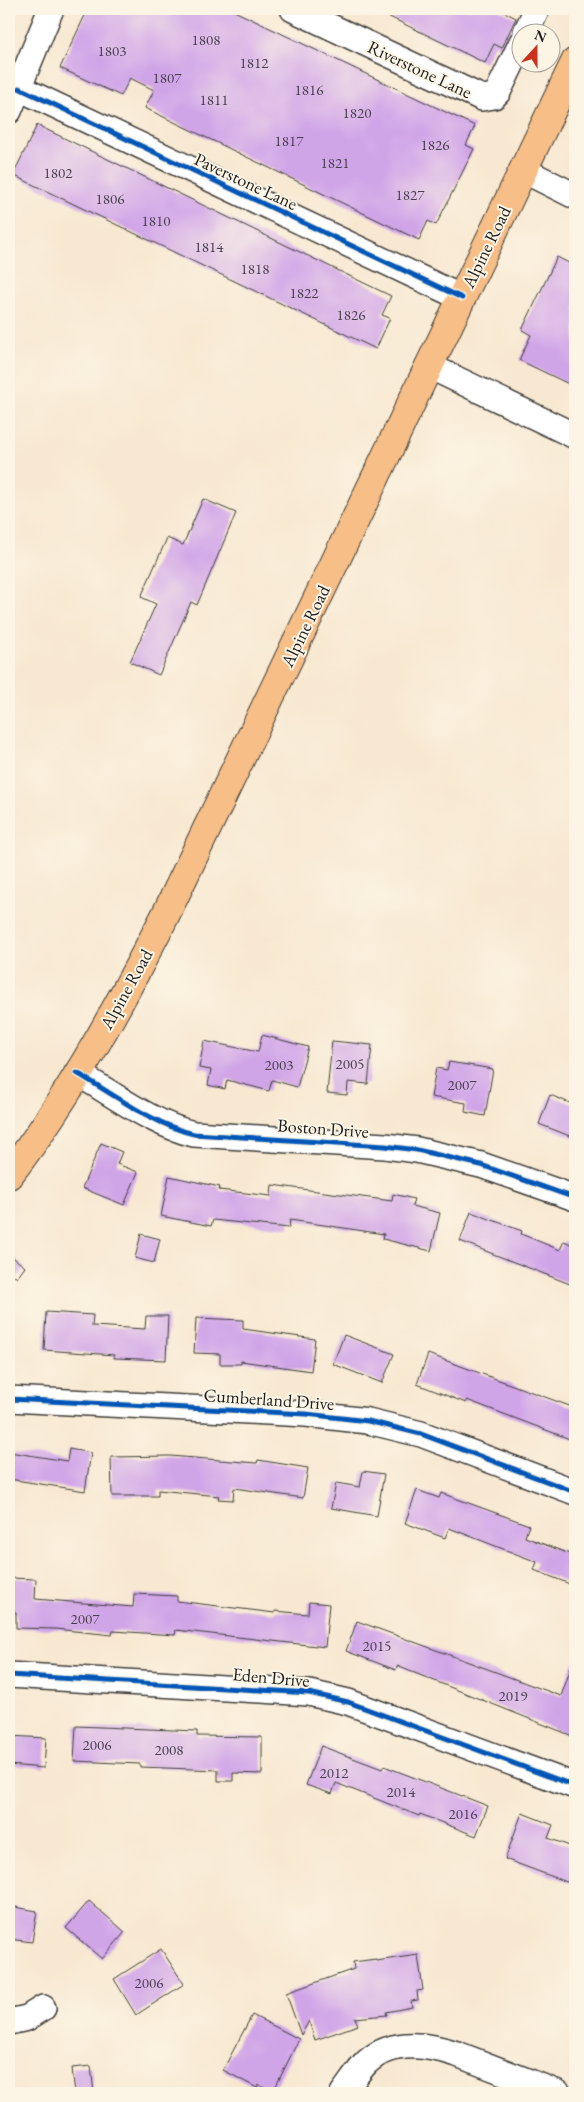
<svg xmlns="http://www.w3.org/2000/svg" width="584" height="2102" font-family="'EB Garamond',serif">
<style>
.building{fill:#d0a5e8}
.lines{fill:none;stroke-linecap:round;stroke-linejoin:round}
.minor-casing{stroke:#3d3b37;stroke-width:28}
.major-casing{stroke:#3d3b37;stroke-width:30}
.minor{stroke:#fff;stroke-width:25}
.major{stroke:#f7be87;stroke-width:28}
.cycleway-casing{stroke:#fcf5e5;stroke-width:8}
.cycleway{stroke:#0057b8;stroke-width:5}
.labels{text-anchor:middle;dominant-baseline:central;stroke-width:4;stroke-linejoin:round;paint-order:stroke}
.number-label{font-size:15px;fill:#493e4f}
.street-label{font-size:18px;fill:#1c1c1c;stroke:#fcf5e5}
</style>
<rect width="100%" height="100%" fill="#fcf5e5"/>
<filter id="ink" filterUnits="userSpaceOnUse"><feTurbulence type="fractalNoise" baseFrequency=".02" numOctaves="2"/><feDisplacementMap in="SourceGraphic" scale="10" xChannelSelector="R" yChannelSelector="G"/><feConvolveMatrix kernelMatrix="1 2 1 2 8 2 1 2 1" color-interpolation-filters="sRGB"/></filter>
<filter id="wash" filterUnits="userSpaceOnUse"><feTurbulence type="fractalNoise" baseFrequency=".0096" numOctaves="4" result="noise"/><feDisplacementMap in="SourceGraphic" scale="20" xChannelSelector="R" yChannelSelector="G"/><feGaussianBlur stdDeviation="1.12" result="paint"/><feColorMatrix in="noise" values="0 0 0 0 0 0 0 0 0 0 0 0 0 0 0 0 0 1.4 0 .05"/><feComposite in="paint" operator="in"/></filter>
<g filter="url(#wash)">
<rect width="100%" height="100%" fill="#f8e8d1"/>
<g id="blocks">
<path class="building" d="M 88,9 L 230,9 L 475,126 L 466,145 L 474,149 L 436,225 L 428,221 L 419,240 L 145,108 L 154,90 L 130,78 L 121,96 L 60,68 Z
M 373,9 L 498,9 L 516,18 L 502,48 L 494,44 L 485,63 Z
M 37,125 L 391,296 L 382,315 L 390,318 L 376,349 L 13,175 Z
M 557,257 L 575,266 L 575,387 L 519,360 L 531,335 L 522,330 Z
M 203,499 L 236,513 L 197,605 L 191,602 L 159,675 L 130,662 L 156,604 L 141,597 L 167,538 L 183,545 Z
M 262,1035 L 308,1047 L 297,1087 L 272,1080 L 269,1091 L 227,1080 L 225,1089 L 208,1085 L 211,1070 L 199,1068 L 204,1041 L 258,1052 Z
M 332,1041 L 372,1045 L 368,1084 L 348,1082 L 347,1095 L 327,1093 Z
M 449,1062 L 493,1069 L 485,1116 L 465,1112 L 466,1103 L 431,1097 L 436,1068 L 447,1070 Z
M 550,1095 L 575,1105 L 575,1138 L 539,1124 Z
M 101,1143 L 122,1152 L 117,1164 L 138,1172 L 124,1205 L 82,1188 Z
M 169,1176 L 220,1187 L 219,1190 L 271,1196 L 272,1185 L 392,1201 L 393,1194 L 414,1199 L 412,1206 L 440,1213 L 431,1251 L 383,1239 L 384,1234 L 290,1220 L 289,1228 L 213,1220 L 211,1226 L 161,1216 Z
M 471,1212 L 522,1231 L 521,1234 L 560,1250 L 564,1241 L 575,1246 L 575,1286 L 460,1241 Z
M 141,1234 L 160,1239 L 154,1263 L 135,1258 Z
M 9,1254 L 25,1267 L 17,1278 L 9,1271 Z
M 46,1312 L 93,1315 L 92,1326 L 145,1329 L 146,1316 L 168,1316 L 166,1360 L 114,1358 L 114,1355 L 44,1350 Z
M 196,1318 L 243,1320 L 243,1329 L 315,1339 L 311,1371 L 241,1361 L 241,1364 L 220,1364 L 220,1354 L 194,1353 Z
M 344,1335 L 394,1354 L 382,1383 L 333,1364 Z
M 428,1354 L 575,1408 L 575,1441 L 467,1400 L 466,1403 L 417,1384 Z
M 69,1449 L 91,1453 L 85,1491 L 9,1479 L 9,1452 L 67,1461 Z
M 170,1456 L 257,1463 L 258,1460 L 308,1468 L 303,1498 L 234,1488 L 233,1500 L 218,1499 L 219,1496 L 158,1490 L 158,1496 L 112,1496 L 111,1457 Z
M 363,1471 L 384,1474 L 377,1516 L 331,1508 L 336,1483 L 360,1487 Z
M 417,1490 L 439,1498 L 441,1493 L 529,1525 L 525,1537 L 575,1556 L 575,1586 L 534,1570 L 537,1562 L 449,1528 L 445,1538 L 405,1523 Z
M 9,1578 L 36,1579 L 35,1599 L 133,1607 L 134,1594 L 177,1596 L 177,1601 L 275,1613 L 275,1611 L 308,1614 L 309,1602 L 329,1604 L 325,1647 L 176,1630 L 175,1635 L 113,1631 L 112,1635 L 55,1629 L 16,1628 L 16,1612 L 9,1612 Z
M 357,1621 L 561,1696 L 573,1662 L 575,1662 L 575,1737 L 397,1666 L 396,1670 L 346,1651 Z
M 76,1726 L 197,1731 L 197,1736 L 262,1737 L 262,1774 L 233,1773 L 233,1781 L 218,1781 L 218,1770 L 140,1767 L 140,1764 L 74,1761 Z
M 9,1736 L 46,1738 L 44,1768 L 9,1765 Z
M 321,1746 L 382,1769 L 384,1766 L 488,1806 L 476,1836 L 420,1814 L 419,1816 L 336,1783 L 332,1794 L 306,1785 Z
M 522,1813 L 553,1825 L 548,1838 L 575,1848 L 575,1885 L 505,1859 Z
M 89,1901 L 125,1932 L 102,1959 L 66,1928 Z
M 9,1906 L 37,1911 L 32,1942 L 9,1939 Z
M 161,1949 L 184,1984 L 136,2015 L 114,1979 Z
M 418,1955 L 423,1990 L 417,1991 L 418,2000 L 411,2001 L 412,2007 L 386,2012 L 387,2015 L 355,2018 L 358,2025 L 315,2040 L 309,2021 L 301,2035 L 286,1993 L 354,1969 L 353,1962 L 376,1959 L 376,1961 Z
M 252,2015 L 299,2039 L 273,2092 L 259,2085 L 257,2088 L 223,2070 Z
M 91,2066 L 94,2093 L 75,2093 L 72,2068 Z"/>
</g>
</g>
<g filter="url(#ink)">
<use href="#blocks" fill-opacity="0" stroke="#3d3b37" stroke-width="1"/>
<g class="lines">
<defs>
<path id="minor" d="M 293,9 L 482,98 L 494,96 L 498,92 L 522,42
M 526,32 L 537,9
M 19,88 L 462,298
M 9,111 L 51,9
M 523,170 L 575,196
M 429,366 L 575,436
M 77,1073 C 113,1094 154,1125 194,1134 L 385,1146 L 417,1150 L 481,1165 L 575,1198
M 9,1399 L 306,1414 L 368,1421 L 421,1434 L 575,1492
M 9,1675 L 309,1693 L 348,1702 L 575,1786
M 9,2022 L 27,2018 L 43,2008
M 343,2093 C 351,2083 358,2071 367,2062 C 392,2039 427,2044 457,2054 L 558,2093"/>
<path id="major" d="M 9,1175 C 71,1095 119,1005 165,916 L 575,62"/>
</defs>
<use href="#minor" class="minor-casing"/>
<use href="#major" class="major-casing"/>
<use href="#minor" class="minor"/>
<use href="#major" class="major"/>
<defs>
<path id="cycleway" d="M 19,88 L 462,298
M 77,1073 C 113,1094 154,1125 194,1134 L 385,1146 L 417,1150 L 481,1165 L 575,1198
M 9,1399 L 306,1414 L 368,1421 L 421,1434 L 575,1492
M 9,1675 L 309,1693 L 348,1702 L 575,1786"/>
</defs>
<use href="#cycleway" class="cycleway-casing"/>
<use href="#cycleway" class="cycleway"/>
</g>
</g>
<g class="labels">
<g class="number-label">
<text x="206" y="39">1808</text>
<text x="112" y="50">1803</text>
<text x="254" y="62">1812</text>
<text x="167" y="77">1807</text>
<text x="309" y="89">1816</text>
<text x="214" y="99">1811</text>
<text x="357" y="112">1820</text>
<text x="289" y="140">1817</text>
<text x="435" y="144">1826</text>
<text x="335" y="162">1821</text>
<text x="58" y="172">1802</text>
<text x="410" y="194">1827</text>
<text x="110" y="198">1806</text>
<text x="156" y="220">1810</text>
<text x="209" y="246">1814</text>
<text x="255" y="268">1818</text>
<text x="304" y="292">1822</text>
<text x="351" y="314">1826</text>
<text x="350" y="1063">2005</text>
<text x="279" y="1064">2003</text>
<text x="462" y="1084">2007</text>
<text x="85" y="1618">2007</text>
<text x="377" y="1645">2015</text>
<text x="513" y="1695">2019</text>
<text x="97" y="1744">2006</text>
<text x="169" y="1749">2008</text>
<text x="334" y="1772">2012</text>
<text x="401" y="1791">2014</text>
<text x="463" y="1813">2016</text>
<text x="149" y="1982">2006</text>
</g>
<g class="street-label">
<text transform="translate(420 69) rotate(25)">Riverstone Lane</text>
<text transform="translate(246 181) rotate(25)">Paverstone Lane</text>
<text transform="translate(486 247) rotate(-64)">Alpine Road</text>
<text transform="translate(305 626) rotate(-64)">Alpine Road</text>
<text transform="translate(126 989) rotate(-61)">Alpine Road</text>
<text transform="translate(323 1128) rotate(4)">Boston Drive</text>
<text transform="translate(269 1399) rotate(4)">Cumberland Drive</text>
<text transform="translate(271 1677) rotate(5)">Eden Drive</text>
</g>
</g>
<rect width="584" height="2102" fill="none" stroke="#fcf5e5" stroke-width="30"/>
<g transform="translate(536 48) rotate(21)"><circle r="24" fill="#fcf5e5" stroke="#a29e95"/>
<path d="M0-4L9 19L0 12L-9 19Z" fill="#c8321e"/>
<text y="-8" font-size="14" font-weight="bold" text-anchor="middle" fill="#1c1c1c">N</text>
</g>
</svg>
